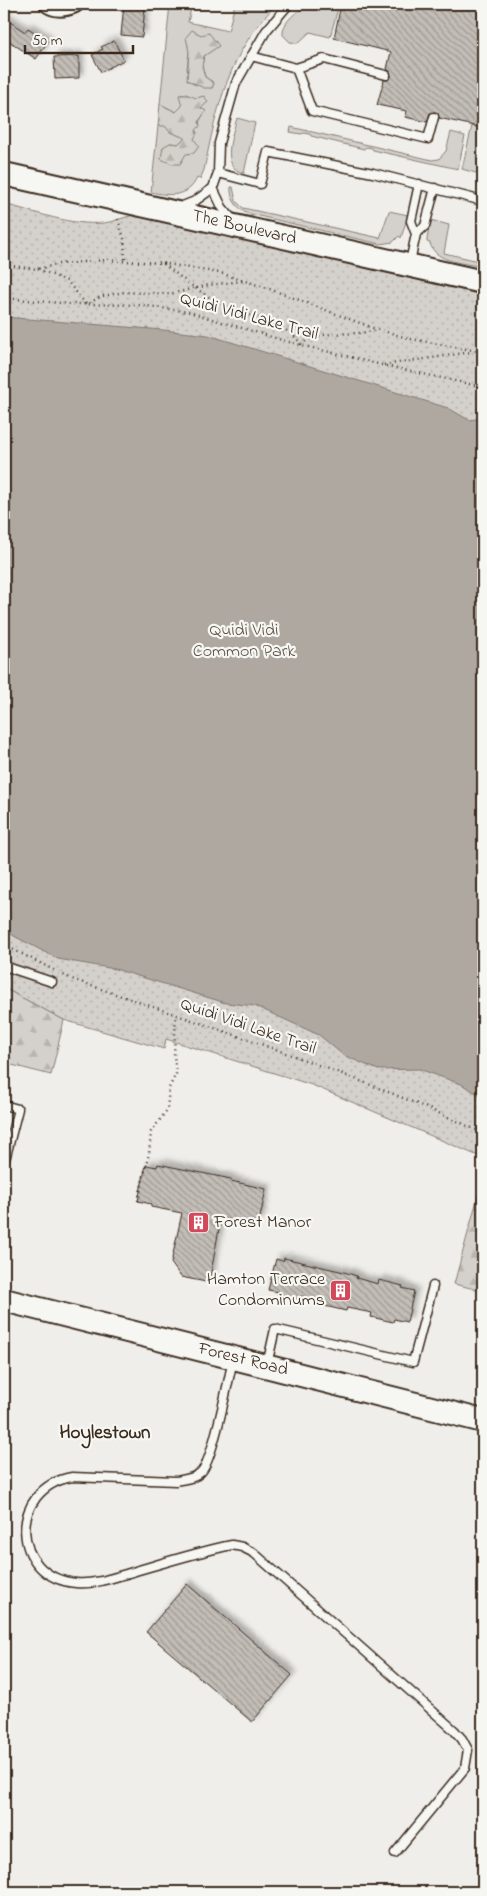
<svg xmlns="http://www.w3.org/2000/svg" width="487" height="1896" font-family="'Indie Flower',sans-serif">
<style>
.green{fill:#d4d1cc;stroke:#887e75;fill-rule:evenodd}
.forest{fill:url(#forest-firs);stroke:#887e75}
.park{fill:url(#park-dots);stroke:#887e75}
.water{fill:#afa8a1;stroke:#81766d}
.building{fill:url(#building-back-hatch);stroke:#3b2a1e;filter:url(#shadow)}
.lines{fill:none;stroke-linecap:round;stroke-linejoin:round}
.lane-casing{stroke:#3b2a1e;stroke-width:11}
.street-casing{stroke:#3b2a1e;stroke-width:20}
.secondary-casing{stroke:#3b2a1e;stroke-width:26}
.path{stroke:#3b2a1e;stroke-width:2.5;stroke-dasharray:1 4;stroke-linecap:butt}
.lane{stroke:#f6f6f2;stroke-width:8}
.street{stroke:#f6f6f2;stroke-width:16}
.secondary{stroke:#f6f6f2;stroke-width:22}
.labels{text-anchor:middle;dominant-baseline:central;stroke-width:4.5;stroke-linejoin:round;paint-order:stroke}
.street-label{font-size:18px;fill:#3b2a1e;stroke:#f6f6f2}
.park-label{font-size:18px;fill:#61544a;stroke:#f6f6f2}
.poi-label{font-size:18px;fill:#3b2a1e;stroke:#f6f6f2;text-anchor:start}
.neighbourhood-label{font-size:19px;font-weight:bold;fill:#3b2a1e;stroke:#f6f6f2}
</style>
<defs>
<pattern id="forest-firs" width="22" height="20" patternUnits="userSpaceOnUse" patternTransform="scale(1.25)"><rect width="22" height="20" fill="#d4d1cc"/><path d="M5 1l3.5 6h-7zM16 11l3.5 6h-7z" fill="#b7b4af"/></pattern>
<pattern id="park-dots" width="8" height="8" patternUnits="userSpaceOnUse" patternTransform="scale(1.25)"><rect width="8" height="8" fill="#d4d1cc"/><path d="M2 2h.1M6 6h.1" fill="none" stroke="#b7b4af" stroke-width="1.8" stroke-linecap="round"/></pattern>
<pattern id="building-back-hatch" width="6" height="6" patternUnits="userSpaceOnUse" patternTransform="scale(1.25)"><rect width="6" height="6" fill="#c2bdb7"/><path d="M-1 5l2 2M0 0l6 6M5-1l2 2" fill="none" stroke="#9f9a94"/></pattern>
<filter id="shadow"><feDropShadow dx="4.5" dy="-4.5" stdDeviation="2.5" flood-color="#0004"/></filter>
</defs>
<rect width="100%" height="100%" fill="#efeeea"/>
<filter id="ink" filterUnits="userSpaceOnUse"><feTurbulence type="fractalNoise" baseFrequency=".02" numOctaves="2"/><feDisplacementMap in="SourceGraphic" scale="10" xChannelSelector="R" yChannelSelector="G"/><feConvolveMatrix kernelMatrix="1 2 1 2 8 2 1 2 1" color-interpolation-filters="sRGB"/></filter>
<g filter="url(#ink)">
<path class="green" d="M 170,4 L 192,4 L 188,22 L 228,31 L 235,4 L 277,4 C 229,51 217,107 204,170 L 200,179 L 197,178 C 188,198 170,196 151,192 L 158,126 L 165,125 L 170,132 L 186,138 L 178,144 L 170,143 L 161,159 L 194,139 L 195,130 L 205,111 L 201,109 L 182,106 L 176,112 L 160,104 ZM 211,38 L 218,46 L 204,56 L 202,66 L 205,77 L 214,83 L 212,88 L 193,84 L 187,69 L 189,52 Z
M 308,4 L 322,4 L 338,8 L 330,37 L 310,32 L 298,43 L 290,42 L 283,35 C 282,21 298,11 308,4 Z
M 237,118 L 255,123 L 244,173 C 219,168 233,133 237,118 Z
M 472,126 L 483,128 L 483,175 L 462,169 Z
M 291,127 L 432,160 L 439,159 L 446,151 L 451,132 L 465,136 L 458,169 L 373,150 L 372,148 L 366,147 L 364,149 L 311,136 L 310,134 L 304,133 L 301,134 L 290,132 Z
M 231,187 L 233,187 L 236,201 L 243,208 L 380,238 L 389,211 L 408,215 L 401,238 L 399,236 L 393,242 L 380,244 L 246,213 C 236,207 230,198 231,187 Z
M 430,220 L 449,225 L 444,253 L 483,262 L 483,267 C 466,263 435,263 430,243 L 427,242 L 427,240 Z"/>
<path class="forest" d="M 192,30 L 201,35 L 209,33 L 219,46 L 204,56 L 202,66 L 205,77 L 214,83 L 212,88 L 204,88 L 187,80 L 189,52 L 186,37 Z
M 186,94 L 196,98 L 204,96 L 208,102 L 201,108 L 206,111 L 199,121 L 200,126 L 196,130 L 197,133 L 194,139 L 199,146 L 194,153 L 186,154 L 180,164 L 172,164 L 161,159 L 163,147 L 170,143 L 178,144 L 185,138 L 170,132 L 165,126 L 158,126 L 160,104 L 176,112 L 182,106 L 179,95 Z
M 4,988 L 64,1020 L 51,1075 L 4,1063 Z
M 483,1178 L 483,1291 L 454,1284 Z"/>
<path class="park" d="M 4,204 C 36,212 71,226 104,223 C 115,222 125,216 135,215 L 483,295 L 483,1158 L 312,1085 L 166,1039 L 164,1049 L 64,1020 L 4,988 Z"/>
<path class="water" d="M 4,317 L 163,330 L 208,335 L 448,408 L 469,420 L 483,418 L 483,1097 L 461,1084 L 419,1069 L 378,1070 L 343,1055 L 319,1035 L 255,1006 L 226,1003 L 115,969 L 58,959 L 14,936 L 4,929 Z"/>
<path class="building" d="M 124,4 L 145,7 L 142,37 L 121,35 Z
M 345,4 L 483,4 L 483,128 L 439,118 L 438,113 L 435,112 L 430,113 L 427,122 L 405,117 L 407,111 L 377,105 L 384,80 L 388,80 L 391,77 L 390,71 L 387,69 L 391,52 L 334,38 L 340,9 L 343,10 Z
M 4,18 L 25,32 L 28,28 L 48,41 L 36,59 L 4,38 Z
M 114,41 L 124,60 L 101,72 L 92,55 L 103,49 L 101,47 Z
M 79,56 L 79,78 L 55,79 L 54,57 Z
M 158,1164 L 231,1179 L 231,1181 L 266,1189 L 259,1223 L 249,1221 L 248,1224 L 221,1218 L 210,1278 L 207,1278 L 206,1282 L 181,1277 L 171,1263 L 182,1213 L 151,1207 L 151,1204 L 138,1201 L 146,1165 L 157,1167 Z
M 284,1258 L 344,1272 L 357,1276 L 356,1278 L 378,1284 L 379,1280 L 403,1286 L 402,1288 L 414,1291 L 407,1322 L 394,1319 L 393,1322 L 371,1317 L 372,1313 L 347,1308 L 346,1311 L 325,1306 L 326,1302 L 300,1296 L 299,1299 L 278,1294 L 279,1292 L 268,1290 L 276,1259 L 283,1261 Z
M 187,1584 L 292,1675 L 252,1722 L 146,1632 Z"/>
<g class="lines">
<defs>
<path id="lane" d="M 251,56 L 296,68 L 312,111 L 428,139 L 434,117
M 296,68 L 324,59 L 386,75
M 218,173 L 260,184 L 268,152 L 373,173 L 483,201
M 180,207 L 195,201 L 213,188
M 232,219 L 222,207 L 213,188 L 218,173 L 219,143 L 236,83 L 266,31 L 289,4
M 416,234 L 425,226 L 435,188
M 410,262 L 416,234 L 411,221 L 419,184
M 4,966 L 52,982
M 4,1105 L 18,1109 L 6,1156 L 4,1161
M 233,1360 C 228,1380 213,1461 201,1472 C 194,1479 185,1479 176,1481 L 72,1477 C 8,1488 10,1577 76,1583 C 93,1585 112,1578 129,1573 C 163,1563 197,1552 232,1545 L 242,1547 L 254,1553 L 454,1730 L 462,1739 L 468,1750 L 465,1768 L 395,1853
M 267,1365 L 275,1329 L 413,1362 L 433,1286"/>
<path id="street" d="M 48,4 C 57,10 66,8 75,4"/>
<path id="secondary" d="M 4,174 L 483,282
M 4,1300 L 483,1421"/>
</defs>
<use href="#lane" class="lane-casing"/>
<use href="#street" class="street-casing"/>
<use href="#secondary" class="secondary-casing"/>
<path class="path" d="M 342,6 L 344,6
M 118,219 L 124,239 L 125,262
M 164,264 C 184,280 205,297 229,307 C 253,318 285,322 301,344 C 305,342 310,338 315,337 C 335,331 356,336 375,330
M 4,265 L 37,269 L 59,264 L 106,260 L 162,263 L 220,273 L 267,288 L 376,329 L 411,339 L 483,352
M 38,269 L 67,281 L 86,304 L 103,296 L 124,292 L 170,294 L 209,285 L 243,281
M 4,298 L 72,304 L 141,305 L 189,312 L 285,341 L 382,365 L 483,387
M 384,365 L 472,352
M 4,945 L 54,970
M 59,973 L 72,979 C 210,1027 350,1071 483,1133
M 138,1201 L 149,1153 L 151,1132 L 167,1110 L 169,1088 L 176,1074 L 174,1055 L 176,1015"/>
<use href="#lane" class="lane"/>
<use href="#street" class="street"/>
<use href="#secondary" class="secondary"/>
</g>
</g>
<defs>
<symbol id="building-square" viewBox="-11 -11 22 22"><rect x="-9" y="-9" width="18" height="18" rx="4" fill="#d1495b" stroke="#f6f6f2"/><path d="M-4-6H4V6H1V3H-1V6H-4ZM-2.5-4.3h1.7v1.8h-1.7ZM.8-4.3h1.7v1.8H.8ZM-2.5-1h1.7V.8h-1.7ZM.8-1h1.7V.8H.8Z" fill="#fff"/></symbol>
</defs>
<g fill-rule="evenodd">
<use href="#building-square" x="186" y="1210" width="25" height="25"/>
<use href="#building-square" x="328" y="1278" width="25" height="25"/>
</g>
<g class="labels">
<g class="street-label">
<text transform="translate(244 228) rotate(13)">The Boulevard</text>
<text transform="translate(249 317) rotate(15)">Quidi Vidi Lake Trail</text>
<text transform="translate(248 1027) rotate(19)">Quidi Vidi Lake Trail</text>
<text transform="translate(243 1360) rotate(14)">Forest Road</text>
</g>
<g class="park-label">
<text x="244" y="631">Quidi Vidi<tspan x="244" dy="21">Common Park</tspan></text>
</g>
<g class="poi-label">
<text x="214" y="1223">Forest Manor</text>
<text x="325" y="1280" text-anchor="end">Hamton Terrace<tspan x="325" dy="21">Condominums</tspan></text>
</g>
<g class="neighbourhood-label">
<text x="105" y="1433">Hoylestown</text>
</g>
</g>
<rect width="487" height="1896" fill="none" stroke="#f6f6f2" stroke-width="20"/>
<rect x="10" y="10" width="467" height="1876" fill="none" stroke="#3b2a1e" stroke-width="2" filter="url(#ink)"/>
<path d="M25 45v8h108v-8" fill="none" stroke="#3b2a1e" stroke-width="2.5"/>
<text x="32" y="45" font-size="15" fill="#3b2a1e" stroke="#f6f6f2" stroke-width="4" paint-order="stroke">50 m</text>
</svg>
